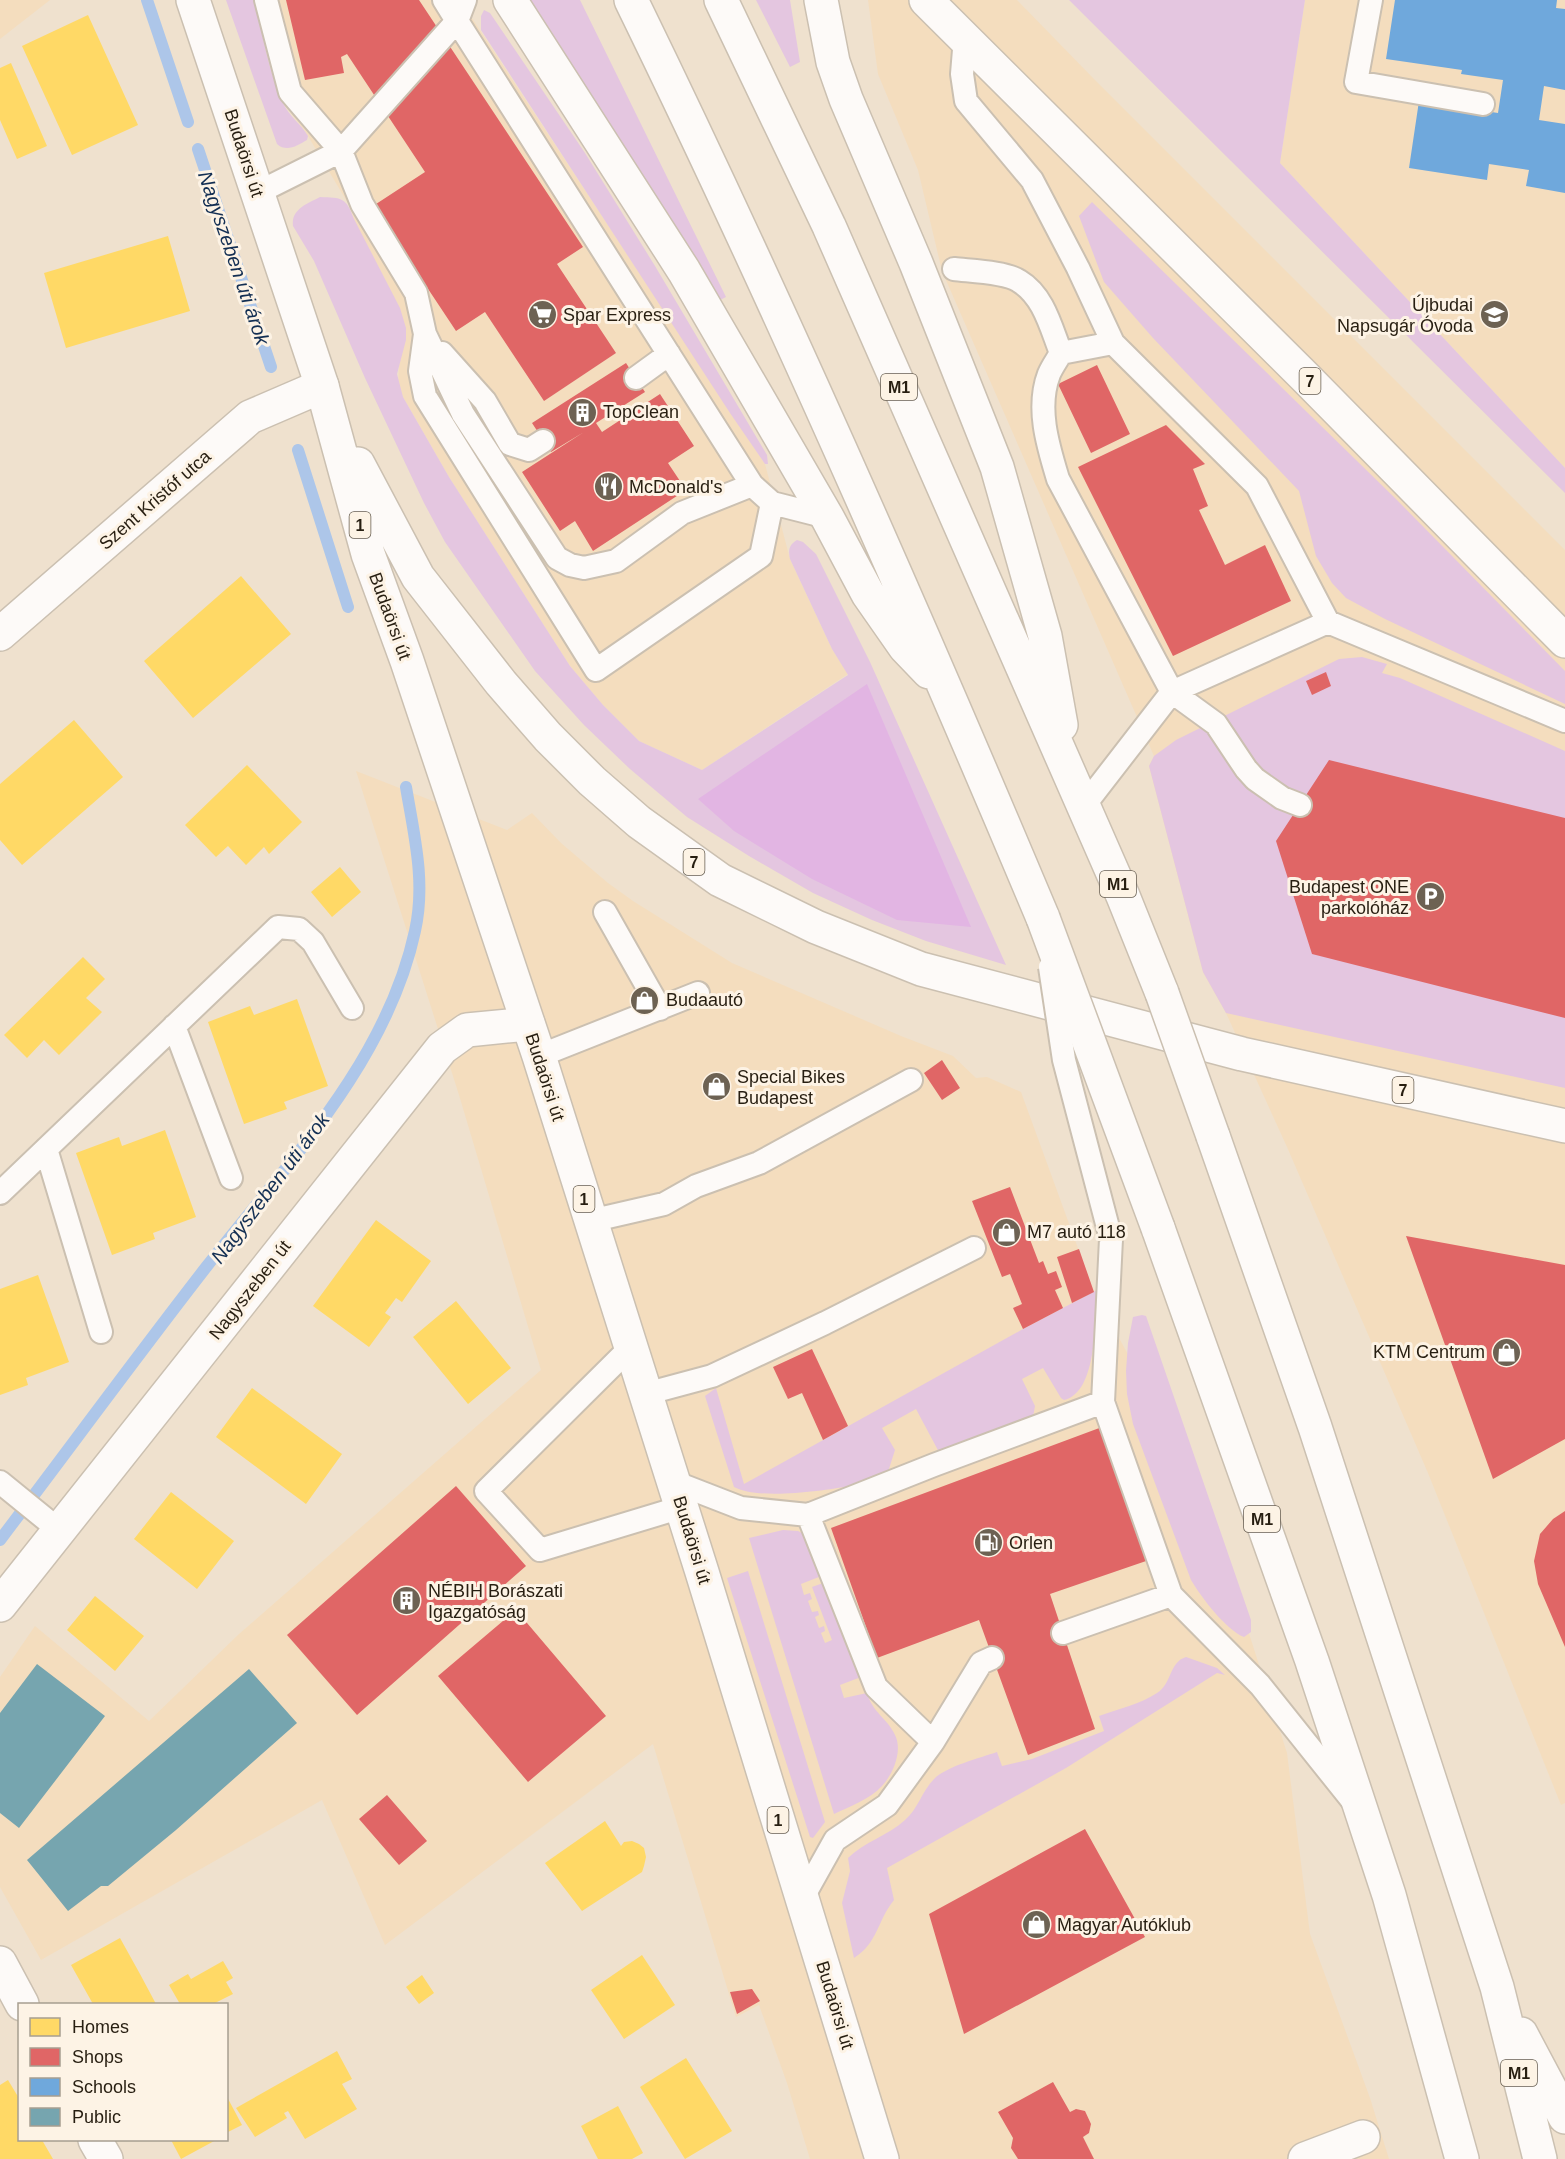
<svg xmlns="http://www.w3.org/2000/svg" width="1565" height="2159" font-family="Arial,sans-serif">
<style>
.built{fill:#f4ddbe}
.green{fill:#e4c6e0}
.forest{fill:#e2b5e3}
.homes{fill:#ffd966}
.shops{fill:#e06666}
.schools{fill:#6fa8dc}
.public{fill:#76a5af}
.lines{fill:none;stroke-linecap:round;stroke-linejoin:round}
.stream{stroke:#adc6e9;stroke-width:12}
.service-casing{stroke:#cbc0b1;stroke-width:26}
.minor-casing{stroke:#cbc0b1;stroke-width:36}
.primary-casing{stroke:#cbc0b1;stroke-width:36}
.service{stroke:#fdfaf8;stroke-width:22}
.minor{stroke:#fdfaf8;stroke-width:33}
.primary{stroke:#fdfaf8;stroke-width:33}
.service-bridge-casing{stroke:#cbc0b1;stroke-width:26;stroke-linecap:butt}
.primary-bridge-casing{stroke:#cbc0b1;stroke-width:36;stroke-linecap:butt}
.service-bridge{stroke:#fdfaf8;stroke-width:22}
.primary-bridge{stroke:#fdfaf8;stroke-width:33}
.labels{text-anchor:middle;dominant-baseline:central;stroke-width:6;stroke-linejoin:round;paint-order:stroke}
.shield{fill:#fdf3e5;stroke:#675e51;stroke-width:1.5}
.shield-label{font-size:16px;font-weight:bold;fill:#271e11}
.street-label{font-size:18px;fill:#271e11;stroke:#fdf3e5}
.poi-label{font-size:18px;fill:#271e11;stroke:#fdf3e5;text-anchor:start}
.water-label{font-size:20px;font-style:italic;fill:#132f53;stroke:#fdf3e5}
</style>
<rect width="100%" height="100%" fill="#efe1ce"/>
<path class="built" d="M 0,0 L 50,0 L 0,39 Z
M 254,0 L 460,0 L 765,464 L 790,559 L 832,649 L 848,674 L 702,770 L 639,741 L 603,705 L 570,666 L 449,477 L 403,397 L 398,384 L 399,365 L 354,219 L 349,205 L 305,131 L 284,105 L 271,69 Z
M 868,0 L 1017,0 L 1094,79 L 1565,550 L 1565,1803 L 1561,1805 L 1428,1473 L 1287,1147 L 1226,1013 L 1203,972 L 1149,766 L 1154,756 L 942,271 L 918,170 L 878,74 Z
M 1305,0 L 1565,0 L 1565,468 L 1280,163 Z
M 356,771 L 507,830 L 532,813 L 561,843 L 608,883 L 633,901 L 732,963 L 901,1036 L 953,1056 L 976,1078 L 987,1077 L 1021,1092 L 1094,1292 L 1206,1498 L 1287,1753 L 1310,1934 L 1370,2098 L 1389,2159 L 810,2159 L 787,2083 L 759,2005 L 736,2017 L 653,1744 L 385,1945 L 322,1800 L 41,1960 L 0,1887 L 0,1677 L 35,1626 L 149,1721 L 239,1634 L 541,1370 L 459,1095 Z"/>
<path class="green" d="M 226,0 L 254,0 C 263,34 268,71 283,103 C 289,116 301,124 308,136 L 307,140 C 298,145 287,153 277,144 Z
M 523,0 L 580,0 L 726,297 L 716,302 Z
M 756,0 L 790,0 L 800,62 L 790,67 Z
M 1069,0 L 1305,0 L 1280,163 L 1565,468 L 1565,493 Z
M 484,10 L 490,13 L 585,153 L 655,266 L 767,455 L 768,464 L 765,464 L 730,413 L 481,30 L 481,16 Z
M 320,197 C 342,198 346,197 354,219 L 400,308 L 406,328 L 406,340 L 397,374 L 403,397 L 449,477 L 570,666 L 603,705 L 639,741 L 702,770 L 848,675 L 832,649 L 790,559 C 788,550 789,545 797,540 L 803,542 L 816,554 L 870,662 L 1006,965 L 926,941 L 872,920 L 813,893 L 749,856 L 687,817 L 630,769 L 584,725 L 535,671 L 445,542 L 424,503 L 365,378 L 314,261 L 293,226 C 291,209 307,204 320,197 Z
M 1092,202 L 1397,500 L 1565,671 L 1565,704 L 1385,619 L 1346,598 L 1332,583 L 1316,556 L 1299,491 L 1153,338 L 1104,282 L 1079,216 Z
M 1362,657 L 1387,664 L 1382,673 L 1400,678 L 1565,751 L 1565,1088 L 1226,1013 L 1203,972 L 1149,766 L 1154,756 L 1176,740 L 1339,659 Z
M 1097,1290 C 1095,1317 1098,1393 1064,1400 L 1061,1398 L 1043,1368 L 1022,1379 L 1035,1406 L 1033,1417 L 940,1454 L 916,1409 L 882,1428 L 895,1450 L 887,1475 C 875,1478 863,1483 850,1486 C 822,1491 758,1500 734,1487 L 705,1396 L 716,1388 L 744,1484 L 1023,1329 Z
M 1142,1315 L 1146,1316 L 1251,1620 L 1251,1632 L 1244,1637 C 1226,1630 1201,1597 1191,1580 L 1133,1424 L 1127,1394 L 1126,1371 L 1128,1343 L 1133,1317 Z
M 783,1530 L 798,1531 L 804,1534 L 824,1575 L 801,1584 L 804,1595 L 810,1593 L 812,1599 L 808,1601 L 812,1612 L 818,1611 L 819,1615 L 815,1617 L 819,1628 L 824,1626 L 825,1631 L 821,1633 L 825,1643 L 832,1640 L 812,1587 L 826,1582 L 861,1677 L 840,1685 L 844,1698 L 867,1693 C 872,1712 888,1719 895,1735 C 903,1751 893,1774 882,1786 C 870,1799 849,1807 834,1814 L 749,1538 Z
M 748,1571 L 825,1822 L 813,1838 L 810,1837 L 727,1578 Z
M 1186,1657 L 1217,1668 L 1225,1675 L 1217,1673 L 1066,1768 L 887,1868 L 894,1900 C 877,1921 878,1943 854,1958 L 842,1903 L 850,1871 L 848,1858 C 865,1841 888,1836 905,1820 C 918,1809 922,1791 934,1779 C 947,1766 980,1758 997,1752 L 1002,1766 L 1032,1759 L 1104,1731 L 1099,1716 C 1118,1709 1141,1704 1157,1693 C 1172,1684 1169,1662 1186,1657 Z"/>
<path class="forest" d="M 867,684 L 971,927 L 897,920 L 812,879 L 734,831 L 698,799 Z"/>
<path class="homes" d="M 88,15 L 138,125 L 72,155 L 22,46 Z
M 11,63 L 47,146 L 17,159 L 0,120 L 0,68 Z
M 168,236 L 190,311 L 66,348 L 44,273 Z
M 241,576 L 291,634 L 193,718 L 144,661 Z
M 74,720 L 123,777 L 22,865 L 0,840 L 0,784 Z
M 247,765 L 302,822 L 269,854 L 264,847 L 246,865 L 228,846 L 216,857 L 185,825 Z
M 340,867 L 361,892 L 332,917 L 311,892 Z
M 83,957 L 105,979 L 86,998 L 102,1012 L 59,1055 L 44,1040 L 27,1058 L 4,1035 Z
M 297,999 L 328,1086 L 284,1102 L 287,1109 L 244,1124 L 208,1022 L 250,1006 L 254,1015 Z
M 165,1130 L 196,1217 L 153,1233 L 155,1239 L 112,1255 L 76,1153 L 119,1137 L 122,1146 Z
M 376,1220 L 431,1261 L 402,1302 L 396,1298 L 385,1313 L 391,1317 L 369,1347 L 313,1306 Z
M 38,1275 L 69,1362 L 26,1378 L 28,1385 L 0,1395 L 0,1289 Z
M 456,1301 L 511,1368 L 468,1404 L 413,1337 Z
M 252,1388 L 342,1454 L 306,1504 L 216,1437 Z
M 171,1492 L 234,1541 L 197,1589 L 134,1539 Z
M 95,1596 L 144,1636 L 115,1671 L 67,1630 Z
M 605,1821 L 621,1846 L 624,1842 L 632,1841 L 639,1844 L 644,1848 L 646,1857 L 644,1866 L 642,1872 L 582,1911 L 545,1863 Z
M 120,1938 L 140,1974 L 156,2004 L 93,2004 L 71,1965 Z
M 642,1955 L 675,2005 L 624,2039 L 591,1990 Z
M 223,1961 L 233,1978 L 226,1982 L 233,1994 L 213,2004 L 180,2004 L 169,1985 L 188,1974 L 191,1979 Z
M 422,1975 L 434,1993 L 419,2004 L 406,1987 Z
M 337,2051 L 352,2079 L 342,2084 L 357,2109 L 305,2139 L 288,2111 L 284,2113 L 287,2118 L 255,2137 L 236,2108 Z
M 686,2058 L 732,2131 L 685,2159 L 640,2087 Z
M 8,2080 L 20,2100 L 20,2140 L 42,2140 L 53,2159 L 0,2159 L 0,2085 Z
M 226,2095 L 242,2125 L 226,2133 Z
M 618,2106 L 643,2153 L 632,2159 L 598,2159 L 581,2126 Z
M 171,2140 L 216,2140 L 181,2159 Z"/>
<path class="shops" d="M 286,0 L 419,0 L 583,247 L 557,264 L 616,353 L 544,401 L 485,312 L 456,331 L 373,206 L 425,172 L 347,54 L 341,57 L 344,73 L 305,80 Z
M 626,363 L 645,392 L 596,423 L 602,432 L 660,394 L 694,446 L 668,463 L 686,490 L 593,551 L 575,521 L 560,531 L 522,472 L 584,432 L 551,452 L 532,423 Z
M 1097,365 L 1130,434 L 1091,453 L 1058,384 Z
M 1166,425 L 1205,464 L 1193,469 L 1208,506 L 1199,510 L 1225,565 L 1265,545 L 1291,601 L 1173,656 L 1078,467 Z
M 1326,672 L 1331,686 L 1312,695 L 1306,681 Z
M 1329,760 L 1565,818 L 1565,1018 L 1312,954 L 1276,841 Z
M 942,1060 L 960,1088 L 942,1100 L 924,1073 Z
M 1010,1187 L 1039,1263 L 1043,1261 L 1048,1274 L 1056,1271 L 1062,1287 L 1055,1290 L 1063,1308 L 1023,1329 L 1013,1308 L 1022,1304 L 1010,1274 L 1002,1277 L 972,1201 Z
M 1406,1236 L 1565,1265 L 1565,1439 L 1493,1479 Z
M 1079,1249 L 1094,1292 L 1072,1303 L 1057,1257 Z
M 812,1349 L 848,1426 L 823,1440 L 802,1393 L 788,1399 L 773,1367 Z
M 1102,1427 L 1149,1560 L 1050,1594 L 1095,1729 L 1028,1755 L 979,1620 L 877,1658 L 831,1528 Z
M 456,1486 L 526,1566 L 357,1715 L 287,1635 Z
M 1565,1511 L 1565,1647 L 1538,1584 L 1534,1561 L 1540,1534 L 1553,1519 Z
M 516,1610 L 606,1716 L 528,1782 L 438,1676 Z
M 387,1795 L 427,1841 L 399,1865 L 359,1819 Z
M 1085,1829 L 1145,1937 L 964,2034 L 929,1914 Z
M 752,1989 L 760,2001 L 737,2014 L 730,1992 Z
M 1053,2082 L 1070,2112 L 1076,2109 L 1085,2111 L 1091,2124 L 1089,2133 L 1083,2137 L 1094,2159 L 1018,2159 L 1011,2148 L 1013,2138 L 998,2112 Z"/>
<path class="schools" d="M 1395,0 L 1557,0 L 1556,8 L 1565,9 L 1565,90 L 1544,86 L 1539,120 L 1565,124 L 1565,193 L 1526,186 L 1529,170 L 1489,164 L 1487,180 L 1409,168 L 1419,101 L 1498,113 L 1503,80 L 1461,74 L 1462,70 L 1386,59 Z"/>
<path class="public" d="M 37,1664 L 105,1716 L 19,1828 L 0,1813 L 0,1713 Z
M 249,1669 L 297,1723 L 176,1830 L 108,1886 L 101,1886 L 68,1911 L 27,1860 Z"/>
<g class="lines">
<path class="stream" d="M 147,0 L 188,122
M 198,149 L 271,367
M 298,450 L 348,607
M 0,1540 C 69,1449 137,1356 207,1266 C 287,1164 387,1061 415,931 C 426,882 414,835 406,787"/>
<defs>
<path id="service" d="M 444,0 L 457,21 L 341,151 L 362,204 L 416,293 L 425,334 L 463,414 L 557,558 L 570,565 L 584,568 L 616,561 L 682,513 L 752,485
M 465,0 L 457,21 L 752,485 L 772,503 L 827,517
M 1371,0 L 1356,82 L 1483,104
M 965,38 L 962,74 L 966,101 L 1032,180 L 1078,268 L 1113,343
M 257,193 L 341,151 L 290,92 L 266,0
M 954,269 C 970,271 1006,272 1019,281 C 1044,296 1051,328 1061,353
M 425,334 L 420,371 L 425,396 L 596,670 L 761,556 L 772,503
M 1113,343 L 1257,486 L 1328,622 L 1172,692 L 1058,479 C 1048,446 1036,408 1049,374 C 1052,367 1057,360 1061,353 Z
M 442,353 L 485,401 L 510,444 L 529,450 L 543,441
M 636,378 L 669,354
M 1328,622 L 1565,721
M 1083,807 L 1172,692 L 1216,724 L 1246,769 L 1255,779 L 1282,798 L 1300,805
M 605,912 L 660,1009
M 174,1026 L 231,1178
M 539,1056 L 698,993
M 46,1149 L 101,1332
M 0,1193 L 278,927 L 299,929 L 313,942 L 352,1008
M 590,1221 L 664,1204 L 696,1186 L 759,1163 L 911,1080
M 1111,1239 L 1103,1402 L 1171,1595 L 1260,1685 L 1351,1799
M 631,1347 L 486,1491 L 540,1550 L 682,1507
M 645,1394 L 712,1376 L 825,1323 L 974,1248
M 0,1482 L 59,1530
M 674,1482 L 741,1508 L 808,1515 L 876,1687 L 933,1742 L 887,1805 L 835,1840 L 802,1899
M 808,1515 L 934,1465 L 1103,1402
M 1063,1633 L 1171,1595
M 933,1742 L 981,1663 L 992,1658"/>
<path id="minor" d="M 0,634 L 250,417 L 322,386
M 0,1605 L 442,1048 L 467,1030 L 528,1024
M 0,1963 L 22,2004
M 95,2140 L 106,2159
M 1305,2159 L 1363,2137"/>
<path id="primary" d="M 193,0 L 322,386 L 368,554 L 407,661 L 539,1056 L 702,1572 L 882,2159
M 510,0 L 684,271 L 827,517 L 868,594 L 905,647 L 929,672
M 631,0 C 778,301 913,609 1043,918
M 721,0 L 829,226 L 1123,896 L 1162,993
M 821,0 L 833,62 L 846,99 L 916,263 L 997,467 L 1045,636 L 1061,725
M 926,0 L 1307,379 L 1565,641
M 358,464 L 418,577 L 501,683 L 548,737 L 592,781 L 639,822 L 720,880 L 816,927 L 921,969 L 1242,1054 L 1565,1126
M 1213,1136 L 1315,1427 L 1497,1987 L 1540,2159
M 1158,1228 L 1312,1661 L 1389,1895 L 1462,2159
M 1521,2034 L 1565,2117"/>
</defs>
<use href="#service" class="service-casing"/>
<use href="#minor" class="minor-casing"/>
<use href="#primary" class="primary-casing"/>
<use href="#service" class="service"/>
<use href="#minor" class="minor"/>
<use href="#primary" class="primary"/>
<defs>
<path id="service-bridge" d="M 1050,967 L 1064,1060 L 1111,1239"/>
<path id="primary-bridge" d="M 1043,918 L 1158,1228
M 1162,993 L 1213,1136"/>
</defs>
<use href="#service-bridge" class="service-bridge-casing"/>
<use href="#primary-bridge" class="primary-bridge-casing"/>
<use href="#service-bridge" class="service-bridge"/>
<use href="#primary-bridge" class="primary-bridge"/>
</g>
<defs>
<symbol id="supermarket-disc" viewBox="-11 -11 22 22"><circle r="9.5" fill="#6d6253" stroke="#fdf3e5"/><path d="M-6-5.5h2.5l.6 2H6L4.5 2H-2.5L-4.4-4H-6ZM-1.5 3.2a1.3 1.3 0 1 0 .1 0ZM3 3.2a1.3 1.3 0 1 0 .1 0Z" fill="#fff"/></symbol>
<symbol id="school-disc" viewBox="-11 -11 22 22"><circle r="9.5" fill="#6d6253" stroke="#fdf3e5"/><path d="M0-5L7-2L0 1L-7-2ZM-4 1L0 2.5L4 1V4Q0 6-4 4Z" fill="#fff"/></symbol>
<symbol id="building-disc" viewBox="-11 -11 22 22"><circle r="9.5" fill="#6d6253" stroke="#fdf3e5"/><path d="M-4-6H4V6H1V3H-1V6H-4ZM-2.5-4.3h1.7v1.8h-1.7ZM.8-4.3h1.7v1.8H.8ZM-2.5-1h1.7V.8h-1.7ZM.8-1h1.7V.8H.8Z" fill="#fff"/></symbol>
<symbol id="restaurant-disc" viewBox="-11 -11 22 22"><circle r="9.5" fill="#6d6253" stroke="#fdf3e5"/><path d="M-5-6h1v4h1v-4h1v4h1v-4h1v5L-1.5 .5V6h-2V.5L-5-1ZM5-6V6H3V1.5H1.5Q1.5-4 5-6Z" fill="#fff"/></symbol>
<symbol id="parking-disc" viewBox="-11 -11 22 22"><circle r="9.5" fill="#6d6253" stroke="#fdf3e5"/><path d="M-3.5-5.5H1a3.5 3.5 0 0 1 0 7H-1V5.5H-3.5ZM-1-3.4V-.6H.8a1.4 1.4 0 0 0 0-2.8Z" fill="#fff"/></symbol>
<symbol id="shop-disc" viewBox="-11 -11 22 22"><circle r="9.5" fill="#6d6253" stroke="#fdf3e5"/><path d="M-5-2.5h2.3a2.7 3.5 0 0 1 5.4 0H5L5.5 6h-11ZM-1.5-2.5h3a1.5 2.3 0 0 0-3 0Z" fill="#fff"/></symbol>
<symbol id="fuel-disc" viewBox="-11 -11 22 22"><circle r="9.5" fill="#6d6253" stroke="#fdf3e5"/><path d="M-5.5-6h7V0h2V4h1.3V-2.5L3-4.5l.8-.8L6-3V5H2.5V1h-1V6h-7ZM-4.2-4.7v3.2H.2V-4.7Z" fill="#fff"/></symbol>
</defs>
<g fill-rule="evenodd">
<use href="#supermarket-disc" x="526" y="298" width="33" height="33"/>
<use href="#school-disc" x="1478" y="298" width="33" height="33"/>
<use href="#building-disc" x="566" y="396" width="33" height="33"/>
<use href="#restaurant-disc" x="592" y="470" width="33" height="33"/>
<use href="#parking-disc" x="1414" y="880" width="33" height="33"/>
<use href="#shop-disc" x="628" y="984" width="33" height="33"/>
<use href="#shop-disc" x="700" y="1070" width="33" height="33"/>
<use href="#shop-disc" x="990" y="1216" width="33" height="33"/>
<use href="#shop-disc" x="1490" y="1336" width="33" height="33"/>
<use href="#fuel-disc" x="972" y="1526" width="33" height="33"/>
<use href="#building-disc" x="390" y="1584" width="33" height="33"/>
<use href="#shop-disc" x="1020" y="1908" width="33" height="33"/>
</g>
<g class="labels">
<g class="shield">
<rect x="1299.5" y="368" width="21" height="26" rx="4.5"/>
<rect x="881" y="374" width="36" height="26" rx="4.5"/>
<rect x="349.5" y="512" width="21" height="26" rx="4.5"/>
<rect x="683.5" y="849" width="21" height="26" rx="4.5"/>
<rect x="1100" y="871" width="36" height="26" rx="4.5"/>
<rect x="1392.5" y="1077" width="21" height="26" rx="4.5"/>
<rect x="573.5" y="1186" width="21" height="26" rx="4.5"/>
<rect x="1244" y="1506" width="36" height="26" rx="4.5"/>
<rect x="767.5" y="1807" width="21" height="26" rx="4.5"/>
<rect x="1501" y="2060" width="36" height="26" rx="4.5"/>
</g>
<g class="shield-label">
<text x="1310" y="381">7</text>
<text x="899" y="387">M1</text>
<text x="360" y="525">1</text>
<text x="694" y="862">7</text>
<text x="1118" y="884">M1</text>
<text x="1403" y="1090">7</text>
<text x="584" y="1199">1</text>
<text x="1262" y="1519">M1</text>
<text x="778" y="1820">1</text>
<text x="1519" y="2073">M1</text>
</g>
<g class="street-label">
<text transform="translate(244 153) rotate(72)">Budaörsi út</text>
<text transform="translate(155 500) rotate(-41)">Szent Kristóf utca</text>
<text transform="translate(390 616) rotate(70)">Budaörsi út</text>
<text transform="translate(545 1077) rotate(72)">Budaörsi út</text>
<text transform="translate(250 1290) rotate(-52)">Nagyszeben út</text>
<text transform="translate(692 1540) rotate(73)">Budaörsi út</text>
<text transform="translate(835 2005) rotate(73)">Budaörsi út</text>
</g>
<g class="poi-label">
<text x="1473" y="305" text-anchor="end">Újbudai<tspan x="1473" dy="21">Napsugár Óvoda</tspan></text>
<text x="563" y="315">Spar Express</text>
<text x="603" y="412">TopClean</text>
<text x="629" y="487">McDonald's</text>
<text x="1409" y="887" text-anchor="end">Budapest ONE<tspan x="1409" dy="21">parkolóház</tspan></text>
<text x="666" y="1000">Budaautó</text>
<text x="737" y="1077">Special Bikes<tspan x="737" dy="21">Budapest</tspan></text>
<text x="1027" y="1232">M7 autó 118</text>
<text x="1485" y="1352" text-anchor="end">KTM Centrum</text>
<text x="1009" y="1543">Orlen</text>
<text x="428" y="1591">NÉBIH Borászati<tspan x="428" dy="21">Igazgatóság</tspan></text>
<text x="1057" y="1925">Magyar Autóklub</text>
</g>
<g class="water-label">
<text transform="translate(234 258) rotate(71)">Nagyszeben úti árok</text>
<text transform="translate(270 1188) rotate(-53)">Nagyszeben úti árok</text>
</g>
</g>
<rect x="18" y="2003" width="210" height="138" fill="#fdf3e5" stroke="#a79e90" stroke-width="1.5"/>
<rect x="30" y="2018" width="30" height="18" fill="#ffd966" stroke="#a79e90" stroke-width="1.5"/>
<text x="72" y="2033" font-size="18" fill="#271e11">Homes</text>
<rect x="30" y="2048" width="30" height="18" fill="#e06666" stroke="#a79e90" stroke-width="1.5"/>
<text x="72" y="2063" font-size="18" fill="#271e11">Shops</text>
<rect x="30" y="2078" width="30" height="18" fill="#6fa8dc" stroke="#a79e90" stroke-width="1.5"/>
<text x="72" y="2093" font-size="18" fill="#271e11">Schools</text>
<rect x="30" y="2108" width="30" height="18" fill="#76a5af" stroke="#a79e90" stroke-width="1.5"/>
<text x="72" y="2123" font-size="18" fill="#271e11">Public</text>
</svg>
